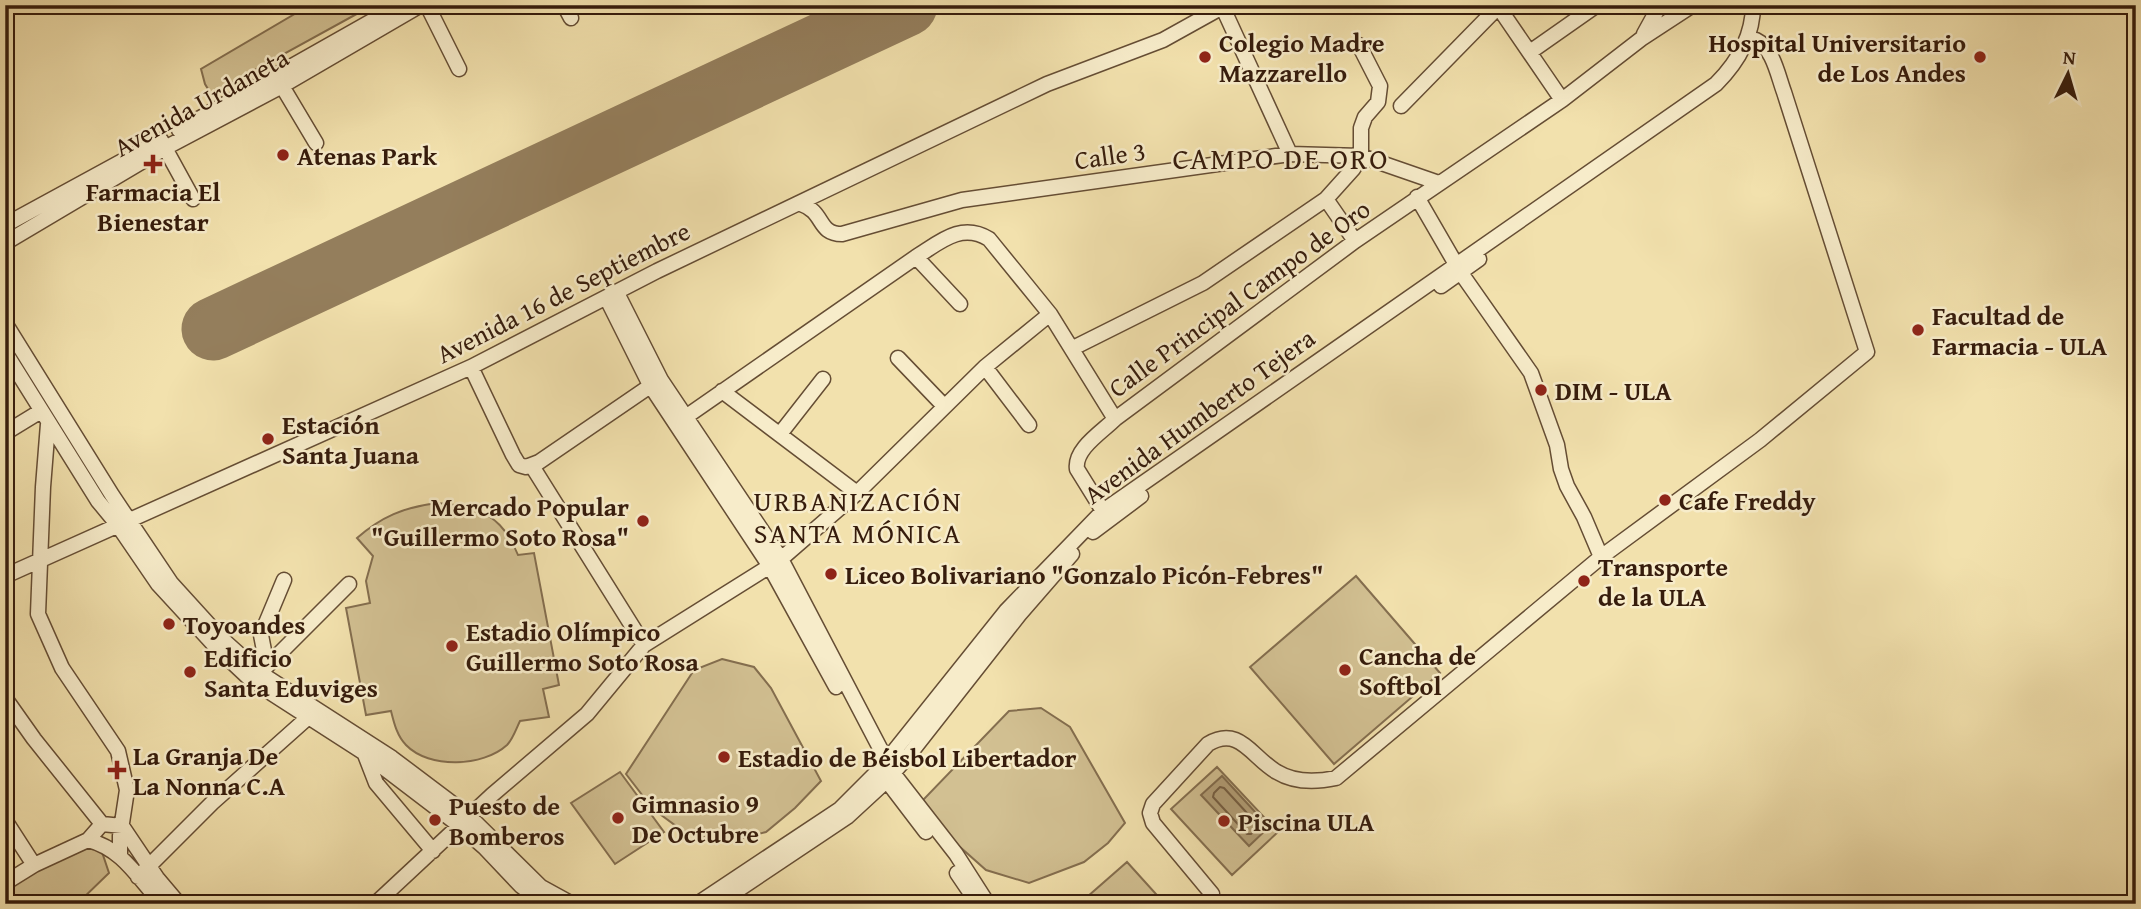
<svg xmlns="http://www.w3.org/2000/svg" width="2141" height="909" font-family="'Gentium Book Plus',serif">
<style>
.green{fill:#d2c092;stroke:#846e4f;stroke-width:2}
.water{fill:#b29e76;stroke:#806a4c;stroke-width:2}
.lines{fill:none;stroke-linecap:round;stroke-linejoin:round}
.shore{stroke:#745d41;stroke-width:2}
.runway{stroke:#947e5c;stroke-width:63}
.minor-casing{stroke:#654d34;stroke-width:17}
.minor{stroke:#f7ecca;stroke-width:14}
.poi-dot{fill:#8f2418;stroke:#f7ecca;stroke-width:2.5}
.labels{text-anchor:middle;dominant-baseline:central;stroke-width:5;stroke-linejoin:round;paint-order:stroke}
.poi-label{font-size:26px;font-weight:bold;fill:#361c0c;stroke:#f7ecca;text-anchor:start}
.street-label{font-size:26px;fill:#361c0c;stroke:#f7ecca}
.neighbourhood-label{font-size:28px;letter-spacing:2px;fill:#361c0c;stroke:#f7ecca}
.quarter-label{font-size:30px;letter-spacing:2px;fill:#361c0c;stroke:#f7ecca}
</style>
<rect width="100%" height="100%" fill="#f2e1ad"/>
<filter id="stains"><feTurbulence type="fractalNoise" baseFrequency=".00286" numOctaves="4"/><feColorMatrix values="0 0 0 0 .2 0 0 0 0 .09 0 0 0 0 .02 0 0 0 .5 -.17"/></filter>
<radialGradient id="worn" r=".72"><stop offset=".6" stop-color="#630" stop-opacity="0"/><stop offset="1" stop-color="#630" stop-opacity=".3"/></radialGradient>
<path class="green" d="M 310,5 L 373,5 L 211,94 L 205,84 L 201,69 Z
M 437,503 C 479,506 502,515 518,555 L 534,553 L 559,685 L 543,689 L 549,717 L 520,721 C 516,729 513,739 507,745 C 483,767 429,769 406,745 C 397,736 394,723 391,711 L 366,715 L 346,608 L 370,603 L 366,581 L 373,556 L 357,538 C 381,517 404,507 437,503 Z
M 1356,576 L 1440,673 L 1334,764 L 1250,667 Z
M 722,659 L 754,667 L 771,688 L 821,781 L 795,808 L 766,832 L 728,842 L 687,834 L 653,809 L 626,774 L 694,670 Z
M 1041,708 L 1070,727 L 1125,823 L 1108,843 L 1084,862 L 1029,883 L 986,870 L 951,839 L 923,800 L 1009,711 Z
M 1217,767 L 1278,832 L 1232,875 L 1171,809 Z
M 620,772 L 664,832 L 615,864 L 571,803 Z
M 97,837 L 109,873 L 77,904 L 5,904 L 5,881 Z
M 1127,862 L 1165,904 L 1079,904 Z"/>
<path class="water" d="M 1222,776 L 1269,827 L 1249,846 L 1201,795 Z"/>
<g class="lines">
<path class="shore" d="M 1220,787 L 1224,788 L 1258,825 L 1258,828 L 1251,834 L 1247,834 L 1213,797 L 1214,793 Z"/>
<path class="runway" d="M 213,329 L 906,5"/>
<defs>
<path id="minor" d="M 427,5 L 459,69
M 564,5 L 571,18
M 1497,5 L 1562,100
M 1223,8 L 1290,154
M 1644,34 L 1660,5
M 1530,52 L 1597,5
M 282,86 L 316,143
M 1401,106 L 1498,7
M 179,130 L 400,5
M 165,148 L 193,199
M 1417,197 L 1461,273 L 1531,373 L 1557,445 L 1561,469 L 1567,486 L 1584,517 L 1601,557
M 1326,199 L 1355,241
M 801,204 C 825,212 817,234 842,234 L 962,200 L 1290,154 L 1361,156 L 1439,183
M 5,225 L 161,140
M 5,243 L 165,148 L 282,86 L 421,5
M 916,257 L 960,304
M 1441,286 L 1479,259
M 617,293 L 661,380 L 781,559 L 893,773 L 956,854 L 988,904
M 607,299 L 650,385 L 769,565 L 836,687
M 5,323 L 112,495 L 171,583 L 221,638 L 260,673 L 392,758 L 469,816 L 541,887 L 572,904
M 1073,348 L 1203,283 L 1326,199 L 1353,169 L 1361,156 L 1361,128 L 1365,117 L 1378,102 L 1380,86 L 1359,45
M 5,352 L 98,501 L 117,524 L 158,584 L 216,647 L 251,680 L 363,752 L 460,826 L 484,847 L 521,886 L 545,904
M 898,358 L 944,406
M 471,367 L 513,455 L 519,465 L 526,467 L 539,462 L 656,382
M 985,367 L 1029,425
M 722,391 L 857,493
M 677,423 L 916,257 C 940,242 961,222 989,239 L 1050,314 L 1115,419
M 48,424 L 43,487 L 38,614 L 62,668 L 118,751 L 127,790 L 120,836 L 120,854
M 5,433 L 41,411
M 780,434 L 823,379
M 532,466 L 644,645
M 1103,511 L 1077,469 C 1074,449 1102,432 1115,419 L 1355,241 L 1562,100 L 1641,39 L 1693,5
M 1093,532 L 1141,496
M 5,576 L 471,367 L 657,271 L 1047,84 L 1163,40 L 1226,5
M 267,666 L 261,635 L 284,580
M 260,673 L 349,584
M 5,698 L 34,739 L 102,824
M 364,752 L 376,783 L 433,851
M 881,773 L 926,832
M 5,820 L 34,865
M 88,840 C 123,849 138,878 162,904
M 957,873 L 978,904
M 138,877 L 212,803 L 313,713
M 5,883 L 34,865 L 88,840 L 102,824 L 122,826 L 157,878 L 179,904
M 1212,894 L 1153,823 L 1150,813 L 1153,804 L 1208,744 C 1240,725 1252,758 1277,772 C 1295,783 1317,782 1336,778 L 1601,557 L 1760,440 L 1867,352 L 1784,92 C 1778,76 1773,48 1756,40
M 375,904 L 492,795 L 587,714 L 644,645 L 781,559 L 857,493 L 985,367 L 1050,314
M 697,904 L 840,809 L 879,770 L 1006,611 L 1103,511 L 1716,84 C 1738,62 1753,37 1753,5
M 717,904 L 847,817 L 885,782 L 909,755 L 1019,615 L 1072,554"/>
</defs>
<use href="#minor" class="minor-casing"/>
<use href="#minor" class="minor"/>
</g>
<g class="poi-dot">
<circle cx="1205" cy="57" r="7"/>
<circle cx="1980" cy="57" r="7"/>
<circle cx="283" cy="155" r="7"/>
<path d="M149.5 153.5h7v7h7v7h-7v7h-7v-7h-7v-7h7z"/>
<circle cx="1918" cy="330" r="7"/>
<circle cx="1541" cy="390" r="7"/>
<circle cx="268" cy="439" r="7"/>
<circle cx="1665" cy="500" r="7"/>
<circle cx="643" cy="521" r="7"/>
<circle cx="831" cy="574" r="7"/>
<circle cx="1584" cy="581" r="7"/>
<circle cx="169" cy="624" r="7"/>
<circle cx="452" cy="646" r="7"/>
<circle cx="1345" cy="670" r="7"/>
<circle cx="190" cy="672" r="7"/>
<circle cx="724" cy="757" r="7"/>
<path d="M113.5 759.5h7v7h7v7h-7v7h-7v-7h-7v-7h7z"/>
<circle cx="618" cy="818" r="7"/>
<circle cx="435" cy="820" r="7"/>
<circle cx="1224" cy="821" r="7"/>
</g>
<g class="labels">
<g class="poi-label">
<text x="1219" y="42">Colegio Madre<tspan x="1219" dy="30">Mazzarello</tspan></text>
<text x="1966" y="42" text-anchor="end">Hospital Universitario<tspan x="1966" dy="30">de Los Andes</tspan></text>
<text x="297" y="155">Atenas Park</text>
<text x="153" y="191" text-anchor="middle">Farmacia El<tspan x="153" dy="30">Bienestar</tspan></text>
<text x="1932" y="315">Facultad de<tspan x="1932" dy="30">Farmacia - ULA</tspan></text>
<text x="1555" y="390">DIM - ULA</text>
<text x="282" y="424">Estación<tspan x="282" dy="30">Santa Juana</tspan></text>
<text x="1679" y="500">Cafe Freddy</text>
<text x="629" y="506" text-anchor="end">Mercado Popular<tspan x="629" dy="30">"Guillermo Soto Rosa"</tspan></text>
<text x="1598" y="566">Transporte<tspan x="1598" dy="30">de la ULA</tspan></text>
<text x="845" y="574">Liceo Bolivariano "Gonzalo Picón-Febres"</text>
<text x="183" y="624">Toyoandes</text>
<text x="466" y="631">Estadio Olímpico<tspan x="466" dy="30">Guillermo Soto Rosa</tspan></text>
<text x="1359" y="655">Cancha de<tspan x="1359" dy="30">Softbol</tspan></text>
<text x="204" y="657">Edificio<tspan x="204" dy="30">Santa Eduviges</tspan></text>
<text x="133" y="755">La Granja De<tspan x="133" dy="30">La Nonna C.A</tspan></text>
<text x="738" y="757">Estadio de Béisbol Libertador</text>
<text x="632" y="803">Gimnasio 9<tspan x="632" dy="30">De Octubre</tspan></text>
<text x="449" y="805">Puesto de<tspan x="449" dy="30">Bomberos</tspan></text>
<text x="1238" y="821">Piscina ULA</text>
</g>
<g class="street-label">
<text transform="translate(201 102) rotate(-29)">Avenida Urdaneta</text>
<text transform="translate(1110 155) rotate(-8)">Calle 3</text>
<text transform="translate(563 292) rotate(-27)">Avenida 16 de Septiembre</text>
<text transform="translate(1239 298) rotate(-36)">Calle Principal Campo de Oro</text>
<text transform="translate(1199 416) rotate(-36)">Avenida Humberto Tejera</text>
</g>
<g class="neighbourhood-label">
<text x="858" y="500">URBANIZACIÓN<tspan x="858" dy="32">SANTA MÓNICA</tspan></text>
</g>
<g class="quarter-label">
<text x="1281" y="158">CAMPO DE ORO</text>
</g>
</g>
<rect width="2141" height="909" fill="none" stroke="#f2e1ad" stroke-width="28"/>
<rect x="7" y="7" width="2127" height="895" fill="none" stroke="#361c0c" stroke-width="3.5"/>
<rect x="14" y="14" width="2113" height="881" fill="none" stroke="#361c0c" stroke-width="2"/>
<g transform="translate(2068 74) rotate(5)" stroke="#f7ecca" stroke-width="5" paint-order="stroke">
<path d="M0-5L12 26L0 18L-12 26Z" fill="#361c0c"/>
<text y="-10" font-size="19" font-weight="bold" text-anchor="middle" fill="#361c0c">N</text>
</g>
<rect width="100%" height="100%" filter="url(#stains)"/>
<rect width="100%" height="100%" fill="url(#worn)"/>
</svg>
